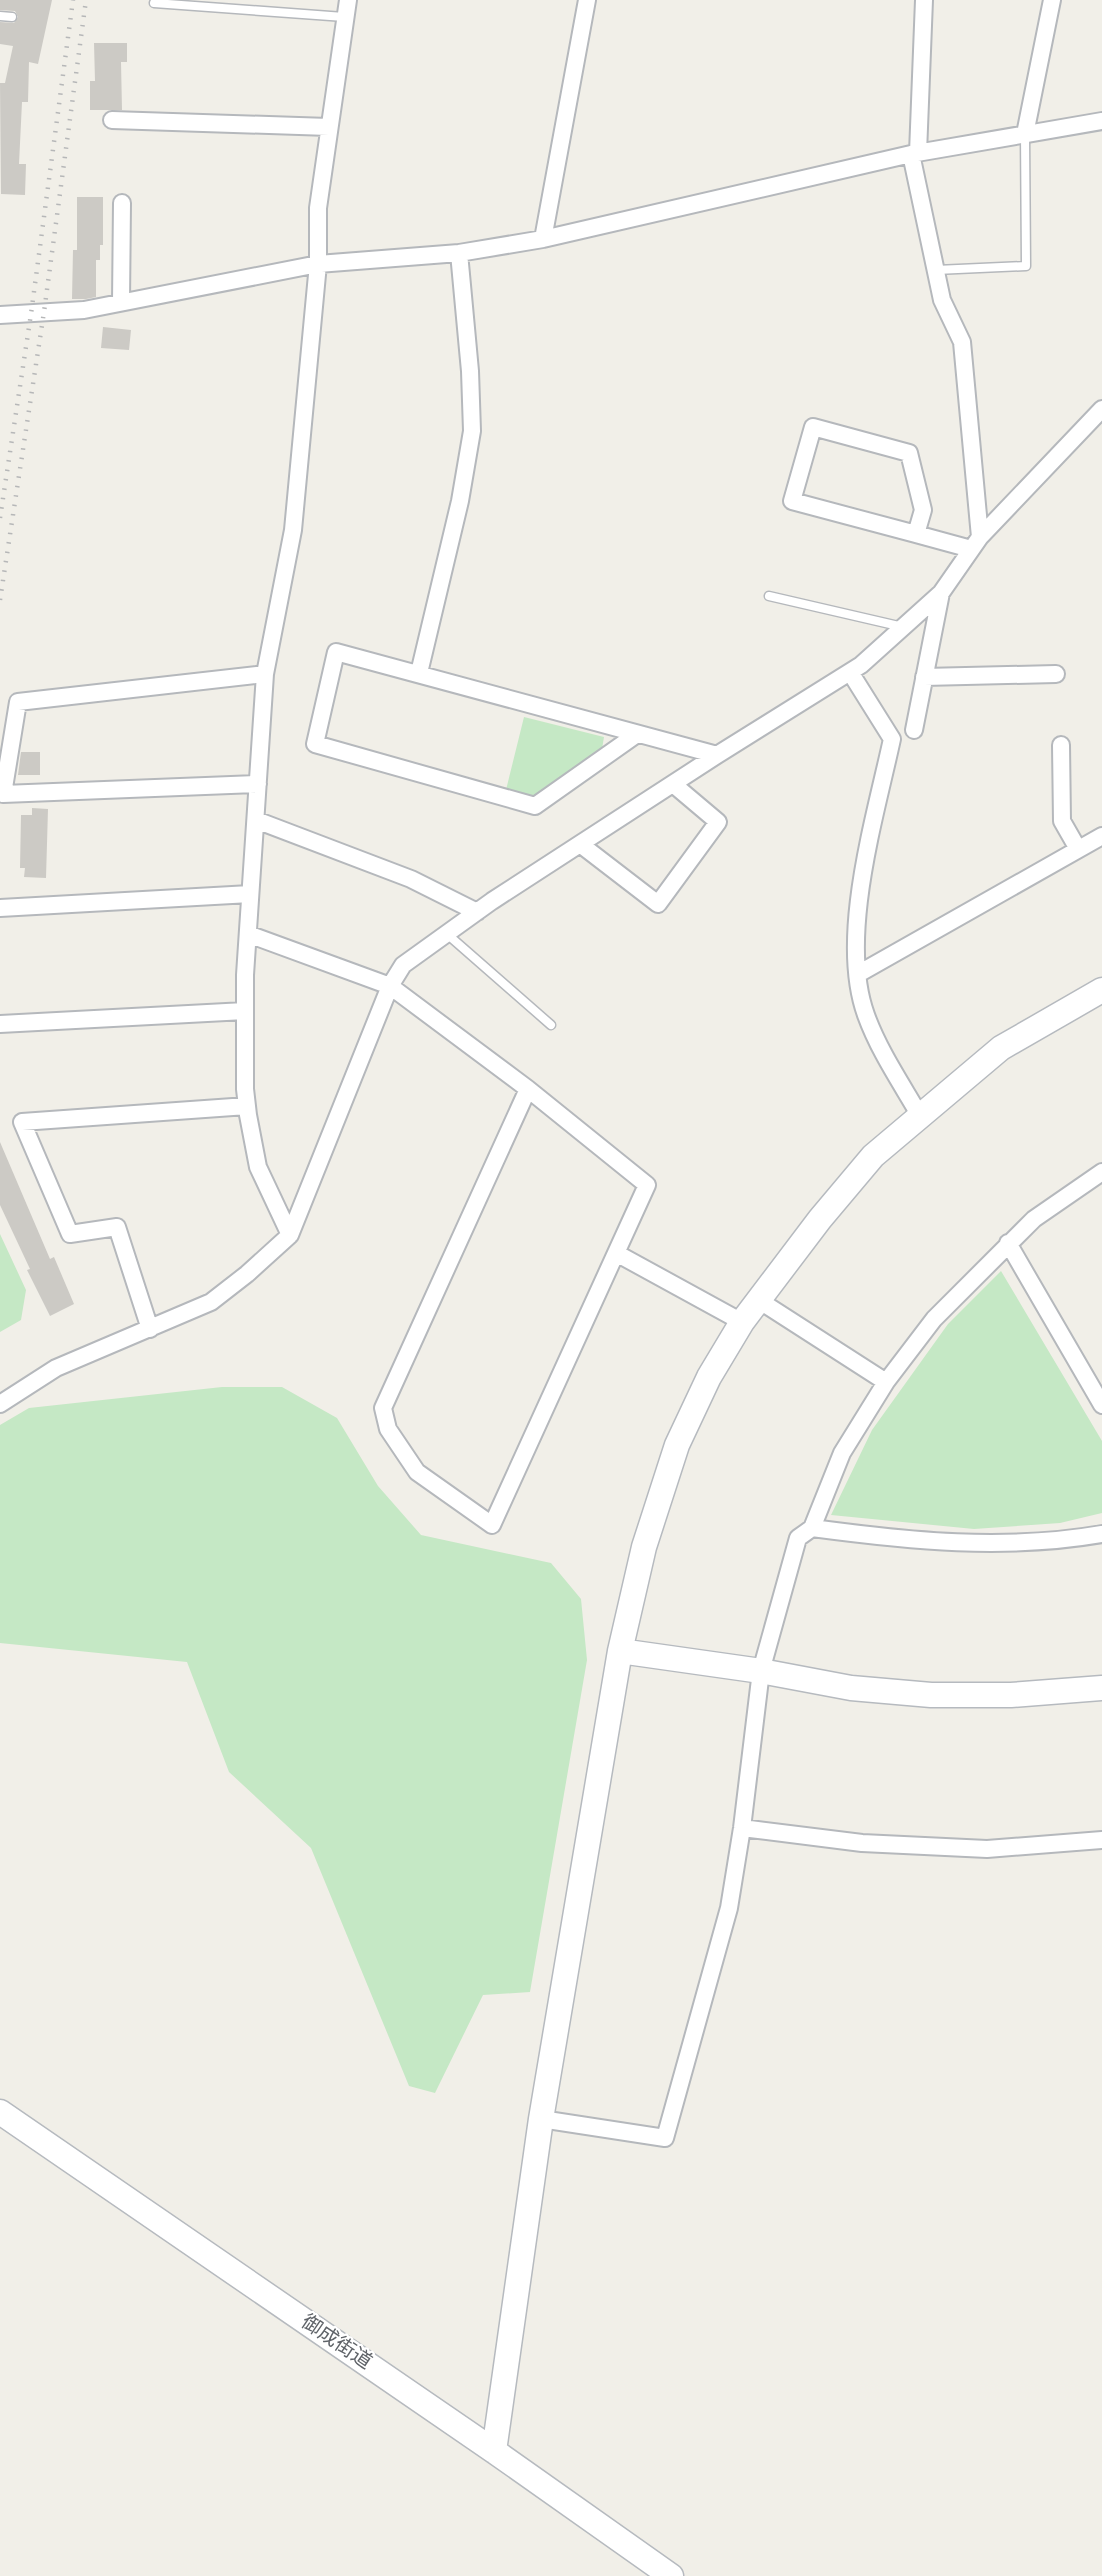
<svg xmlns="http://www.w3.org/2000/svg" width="1102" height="2576" font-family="Overpass,'Noto Sans JP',sans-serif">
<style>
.green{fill:#c5e8c5}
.building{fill:#cccac5}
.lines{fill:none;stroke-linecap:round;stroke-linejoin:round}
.lane-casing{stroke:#b5b8bc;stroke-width:11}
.street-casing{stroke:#b5b8bc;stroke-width:20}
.secondary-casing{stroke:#b6babf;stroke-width:27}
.lane{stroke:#fff;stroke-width:8}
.street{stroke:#fff;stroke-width:16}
.secondary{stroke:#fff;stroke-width:24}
.rail{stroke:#b6b7b8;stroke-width:4.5;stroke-dasharray:1.5 8;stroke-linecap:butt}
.labels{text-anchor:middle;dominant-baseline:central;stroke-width:4.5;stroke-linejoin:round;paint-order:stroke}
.street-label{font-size:20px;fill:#5f6368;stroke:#fff}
</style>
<rect width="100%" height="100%" fill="#f1efe8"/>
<path class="green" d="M 524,717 L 604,737 L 601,755 L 537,796 L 525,799 L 505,794 Z
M 0,1234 L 26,1290 L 21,1320 L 0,1332 Z
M 1001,1271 L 1102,1441 L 1102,1513 L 1060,1523 L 974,1529 L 831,1515 L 872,1430 L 948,1324 Z
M 222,1387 L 282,1387 L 337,1418 L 378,1486 L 421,1535 L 551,1563 L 581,1599 L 587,1660 L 530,1992 L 483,1995 L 435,2093 L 409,2086 L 311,1848 L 229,1772 L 187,1662 L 0,1643 L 0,1425 L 29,1408 Z"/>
<path class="building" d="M 0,0 L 52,0 L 38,64 L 29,62 L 28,102 L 22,102 L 19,164 L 26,164 L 25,195 L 1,194 L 0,83 L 5,83 L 13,46 L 0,44 L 0,22 L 14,23 L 18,17 L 15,11 L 0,10 Z
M 94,43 L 127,43 L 127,62 L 121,62 L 122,110 L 90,110 L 90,81 L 95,81 Z
M 77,197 L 103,197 L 103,245 L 100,245 L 100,260 L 96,260 L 96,297 L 86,299 L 72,299 L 73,250 L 77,250 Z
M 103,327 L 131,330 L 129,350 L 101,348 Z
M 21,752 L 40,752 L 40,775 L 18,775 Z
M 32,808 L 48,809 L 46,878 L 24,877 L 25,868 L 20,868 L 21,815 L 32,815 Z
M 0,1142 L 50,1259 L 54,1257 L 74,1304 L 50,1316 L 27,1270 L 30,1269 L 0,1205 Z"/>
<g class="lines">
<defs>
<path id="lane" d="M 154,3 L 344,17
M 0,16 L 12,17
M 936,270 L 1026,266 L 1025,134
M 769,596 L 903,627
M 447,934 L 551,1025"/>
<path id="street" d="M 112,120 L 329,127
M 1025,134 L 1052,0
M 918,153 L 924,0
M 911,154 L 942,300 L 962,342 L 980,537
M 543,239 L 587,0
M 121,302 L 122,203
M 0,315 L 84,310 L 318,264 L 459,253 L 543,239 L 911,154 L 1102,121
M 916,534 L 792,501 L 813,427 L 909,453 L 923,510 L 916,534 L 971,549
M 850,672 L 892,739 C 875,818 838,938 866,1015 C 879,1051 901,1083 920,1116
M 419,673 L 460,501 L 472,431 L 470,371 L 459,253
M 924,677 L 1056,674
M 914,730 L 941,593
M 637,734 L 535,806 L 315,744 L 336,652 L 717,755
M 1061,745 L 1062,821 L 1078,849
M 258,784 L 3,794 L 18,702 L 265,674
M 256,820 L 411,879 L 477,912
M 580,844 L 658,904 L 718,822 L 673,784
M 0,908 L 250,894
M 248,934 L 390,986 L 528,1089 L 647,1185 L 492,1525 L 417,1472 L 388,1429 L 383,1408 L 528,1089
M 858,974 L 1102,836
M 0,1024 L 245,1011
M 290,1235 L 258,1167 L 248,1115 L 245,1089 L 245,975 L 265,674 L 293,530 L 318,264 L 318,208 L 348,0
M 1008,1243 L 1102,1405
M 616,1253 L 742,1322
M 760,1301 L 886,1382
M 150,1329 L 117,1227 L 70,1234 L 22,1122 L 247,1106
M 0,1404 L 56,1368 L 211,1302 L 247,1274 L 290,1235 L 390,986 L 403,965 L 492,901 L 717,755 L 861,665 L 941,593 L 980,537 L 1102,409
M 812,1528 C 910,1541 1004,1551 1102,1534
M 742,1828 L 862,1843 L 987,1849 L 1102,1840
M 541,2119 L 665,2138 L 729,1908 L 742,1828 L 761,1671 L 798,1538 L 812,1528 L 842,1453 L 886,1382 L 934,1319 L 1034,1219 L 1102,1172"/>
<path id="secondary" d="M 620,1651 L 761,1671 L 851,1688 L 931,1695 L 1011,1695 L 1102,1688
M 0,2112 L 494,2451 L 671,2576
M 494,2451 L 541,2119 L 620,1651 L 644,1547 L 677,1445 L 709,1377 L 742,1322 L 820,1219 L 873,1156 L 1001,1048 L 1102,990"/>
</defs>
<use href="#lane" class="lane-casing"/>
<use href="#street" class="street-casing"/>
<use href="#secondary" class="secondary-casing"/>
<use href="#lane" class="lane"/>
<use href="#street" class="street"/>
<use href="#secondary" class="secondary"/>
<path class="rail" d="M 0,518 L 31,314 L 73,0
M 0,600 L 44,312 L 86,0"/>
</g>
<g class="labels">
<g class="street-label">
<text transform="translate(336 2343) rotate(34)">御成街道</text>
</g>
</g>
</svg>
